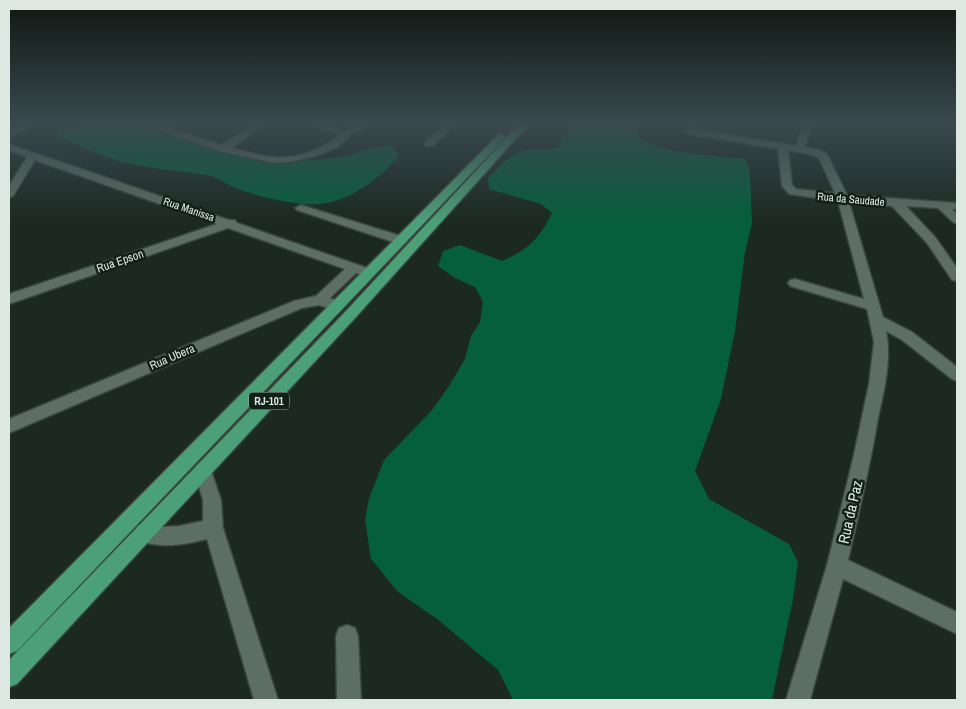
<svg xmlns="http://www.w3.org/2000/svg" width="966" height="709" font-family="'Archivo Narrow',sans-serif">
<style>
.forest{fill:#055e3c}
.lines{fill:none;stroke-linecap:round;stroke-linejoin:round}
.street-casing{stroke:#39453f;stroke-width:3}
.primary-casing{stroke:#39453f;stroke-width:3}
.street{fill:#5d6e64;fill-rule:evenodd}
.primary{fill:#4ca078;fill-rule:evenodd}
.labels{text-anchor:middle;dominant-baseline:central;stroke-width:5;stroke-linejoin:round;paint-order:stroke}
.far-street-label{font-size:11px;fill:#dee8e2;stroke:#112018}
.shield{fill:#112018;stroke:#a0aca5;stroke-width:1}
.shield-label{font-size:11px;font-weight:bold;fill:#dee8e2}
.street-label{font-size:12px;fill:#dee8e2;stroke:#112018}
.near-street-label{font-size:15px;fill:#dee8e2;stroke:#112018}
</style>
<rect width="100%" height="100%" fill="#1b2921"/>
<path class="forest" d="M 96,123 L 133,123 L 191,142 L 269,162 L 329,159 L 351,155 L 370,148 L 391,145 L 399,155 C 382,177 349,202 320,204 C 297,206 260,197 238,189 C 229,186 221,179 211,176 C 186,171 161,170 136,165 C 109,160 83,148 58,136 L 60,130 L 86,127 Z
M 571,123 L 638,123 L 637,128 L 640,139 C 673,156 709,154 745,159 L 750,170 L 752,223 L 745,253 L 735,331 L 721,399 L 695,471 L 709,499 L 789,544 L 798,562 L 793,599 L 772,700 L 513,700 L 498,670 L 437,619 L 398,592 L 371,559 L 365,520 L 369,498 L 384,460 L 432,410 L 449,386 L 465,359 L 471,336 L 480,322 L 483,302 L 475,287 L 455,278 L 438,266 L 443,251 L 460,245 L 502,261 C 529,249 539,239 552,213 L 541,204 L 489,189 L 488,178 C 499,167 510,153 526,150 C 537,148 545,151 557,147 Z"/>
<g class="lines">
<defs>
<path id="street" d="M 25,123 L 37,123 L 9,138 L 9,131 Z
M 138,123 L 153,123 L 222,145 L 256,123 L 267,123 L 232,148 C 245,151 260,156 274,157 C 295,159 323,150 339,135 L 306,123 L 321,123 L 344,131 L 360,123 L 373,123 L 351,134 L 338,147 L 316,156 L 290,162 L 274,163 L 219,151 Z
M 446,123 L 456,123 L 433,146 L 425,146 L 425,142 Z
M 803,124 L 809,124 L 811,126 L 805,147 L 820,150 L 827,154 L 847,195 L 957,203 L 957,209 L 952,209 L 957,214 L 957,224 L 953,222 L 938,208 L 906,206 L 935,237 L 957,268 L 957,281 L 952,280 L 927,243 L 892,206 L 849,202 L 883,317 L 912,332 L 957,367 L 957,381 L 952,379 L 902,340 L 886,331 C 892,359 884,391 878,418 C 870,466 859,513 848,560 L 957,612 L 957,634 L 843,579 L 810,700 L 786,700 L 827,565 L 853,459 L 869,384 L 874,342 L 867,309 L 790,286 L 788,283 L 790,280 L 795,279 L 864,299 L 838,201 L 789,194 L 782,186 L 778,149 L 690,134 L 685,131 L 690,128 L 796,146 ZM 788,150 L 813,155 L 819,158 L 835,193 L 796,189 L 792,185 Z
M 9,144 L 229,220 L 235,220 L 237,223 L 373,270 L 375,273 L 368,277 L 356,273 L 330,298 L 342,303 L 344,306 L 342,309 L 337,311 L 319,305 L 302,308 L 9,433 L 9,419 L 294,301 L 316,296 L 345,269 L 228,228 L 9,304 L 9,294 L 217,224 L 35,160 L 13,196 L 9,197 L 9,186 L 27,157 L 9,150 Z
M 301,205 L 404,237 L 406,240 L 400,244 L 396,243 L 297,210 L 295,208 Z
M 203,463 L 209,465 L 221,500 L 223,528 L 278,700 L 254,700 L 207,539 C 183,545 161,549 137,540 L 134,533 L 137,526 L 144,524 L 163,527 L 179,526 L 203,521 L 203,500 L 194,471 L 197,465 Z
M 347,625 L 355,628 L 358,636 L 361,700 L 337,700 L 336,636 L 339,628 Z"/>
<path id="primary" d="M 520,123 L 530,123 L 356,317 L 17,684 L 9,687 L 9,660 L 346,311 Z
M 501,134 L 506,137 L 504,139 L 17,651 L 9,654 L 9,628 L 498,135 Z"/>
</defs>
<use href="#street" class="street-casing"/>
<use href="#primary" class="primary-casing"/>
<use href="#street" class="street"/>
<use href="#primary" class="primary"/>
</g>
<linearGradient id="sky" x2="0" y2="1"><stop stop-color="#0f1712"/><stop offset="0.55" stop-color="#39494e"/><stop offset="1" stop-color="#39494e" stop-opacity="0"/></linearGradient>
<rect width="966" height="223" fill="url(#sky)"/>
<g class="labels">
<g class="far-street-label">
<text transform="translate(851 199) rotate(5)">Rua da Saudade</text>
<text transform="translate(189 209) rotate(19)">Rua Manissa</text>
</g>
<rect class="shield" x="249" y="392.5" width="40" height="17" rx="4"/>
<g class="shield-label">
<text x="269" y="401">RJ-101</text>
</g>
<g class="street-label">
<text transform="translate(120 261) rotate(-19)">Rua Epson</text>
<text transform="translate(172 357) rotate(-23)">Rua Ubera</text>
</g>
<g class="near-street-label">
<text transform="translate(850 512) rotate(-77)">Rua da Paz</text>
</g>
</g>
<rect width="966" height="709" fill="none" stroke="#dee8e2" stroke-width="20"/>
</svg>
